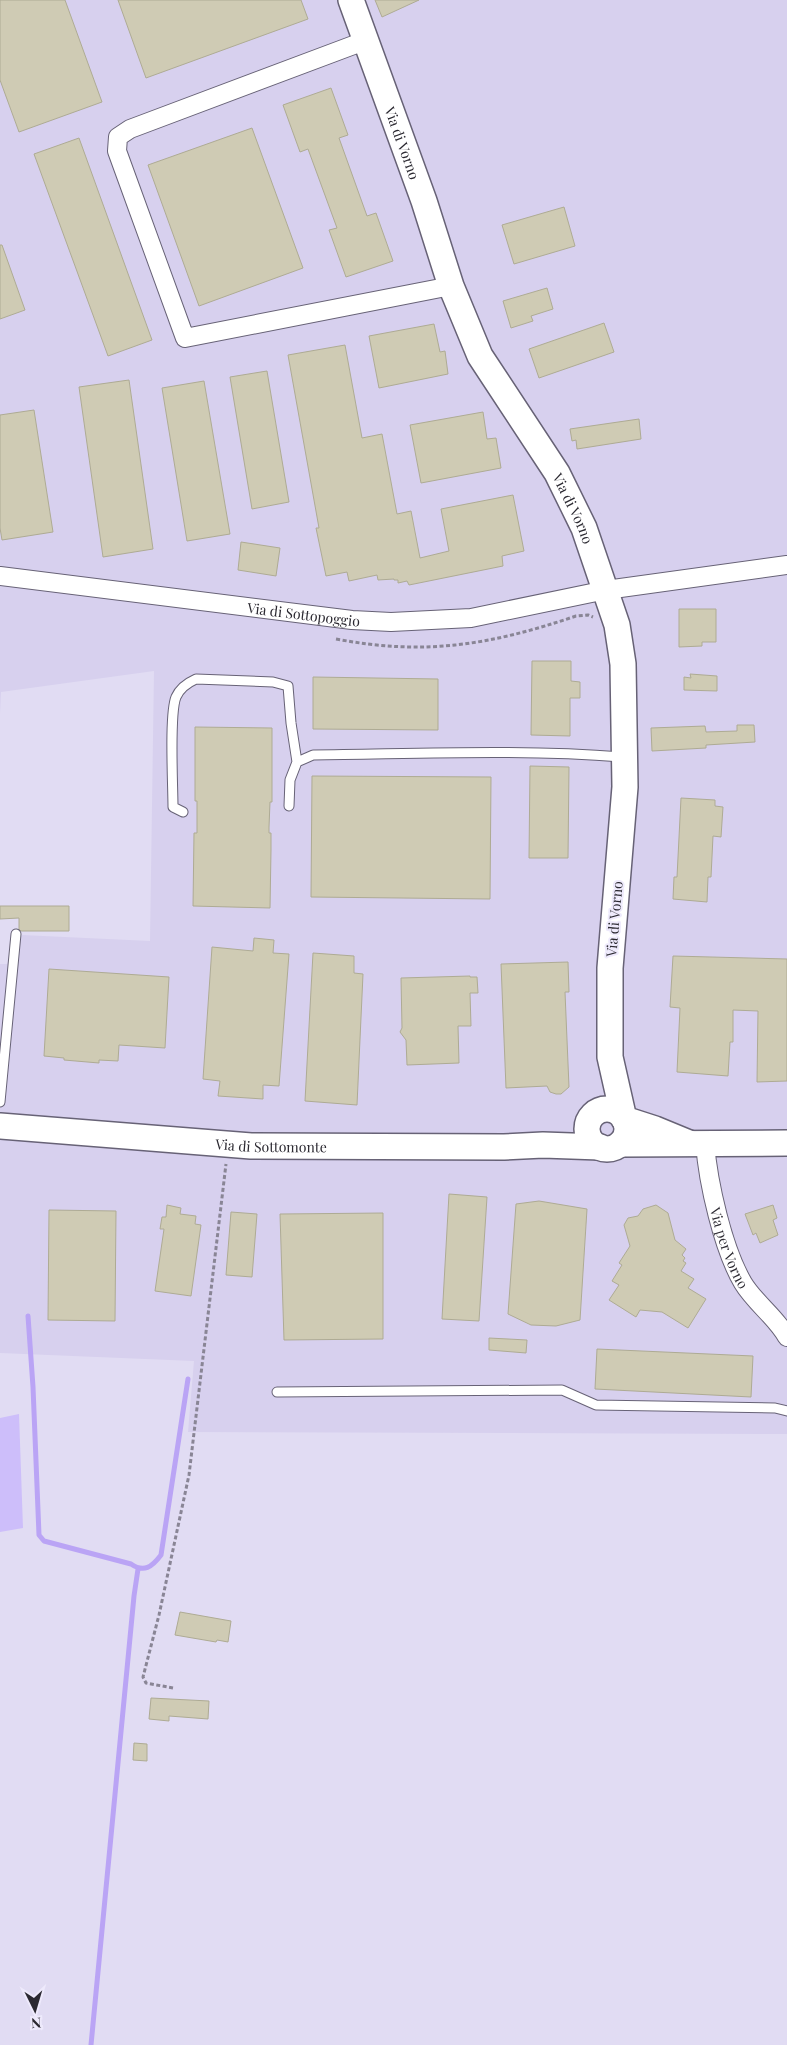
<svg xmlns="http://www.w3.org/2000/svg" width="787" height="2045" font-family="'Playfair Display',serif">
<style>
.built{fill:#d7d0ee}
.green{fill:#cdbefa}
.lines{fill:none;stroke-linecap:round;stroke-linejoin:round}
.stream{stroke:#baa4f5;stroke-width:5}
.building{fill:#cfcbb4;stroke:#aeab94}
.lane-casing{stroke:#676276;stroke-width:11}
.street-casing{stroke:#676276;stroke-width:20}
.secondary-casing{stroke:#676276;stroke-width:28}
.path{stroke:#898595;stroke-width:3;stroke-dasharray:4 2.5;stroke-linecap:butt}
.lane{stroke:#fff;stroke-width:9}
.street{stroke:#fff;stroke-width:18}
.secondary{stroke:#fff;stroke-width:25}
.labels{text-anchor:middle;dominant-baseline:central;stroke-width:4;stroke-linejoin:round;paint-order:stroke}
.street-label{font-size:14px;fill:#2b2931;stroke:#eeeafc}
</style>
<rect width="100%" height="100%" fill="#e1dcf3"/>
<path class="built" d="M 0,0 L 787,0 L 787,1434 L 188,1432 L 194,1361 L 0,1353 L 0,964 L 7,964 L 22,935 L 150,941 L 154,671 L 1,692 L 0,714 Z"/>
<path class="green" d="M 19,1414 L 23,1528 L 0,1532 L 0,1418 Z"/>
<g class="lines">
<path class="stream" d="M 28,1316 L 33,1387 L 39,1535 L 44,1541 L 131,1564 C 144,1573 152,1567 161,1555 L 188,1379
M 91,2045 L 134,1596 L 138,1569"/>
</g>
<path class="building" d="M 0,0 L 65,0 L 102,102 L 19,132 L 0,80 Z
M 118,0 L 301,0 L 308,19 L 146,78 Z
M 375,0 L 419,0 L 382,17 Z
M 331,88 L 348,135 L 339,138 L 367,216 L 376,213 L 393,261 L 346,277 L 329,230 L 337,228 L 308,149 L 300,152 L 283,105 Z
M 252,128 L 303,268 L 199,306 L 148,165 Z
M 79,138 L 152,340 L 108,356 L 34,154 Z
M 564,207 L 575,246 L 514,264 L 502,225 Z
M 0,245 L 2,245 L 25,310 L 0,319 Z
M 547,288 L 553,309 L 531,316 L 533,321 L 511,328 L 503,301 Z
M 604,323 L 614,352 L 539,378 L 529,349 Z
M 434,324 L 440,352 L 445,351 L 448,374 L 379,388 L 369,336 Z
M 345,345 L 362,438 L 382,434 L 397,514 L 411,511 L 420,558 L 449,551 L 441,509 L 513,495 L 524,551 L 502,556 L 503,566 L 409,585 L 407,581 L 398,583 L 398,580 L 394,580 L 394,579 L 378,580 L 377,575 L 349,581 L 347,572 L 326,576 L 316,528 L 319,528 L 288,355 Z
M 267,371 L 289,502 L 252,509 L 230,377 Z
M 129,380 L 153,549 L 103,557 L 79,387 Z
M 204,381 L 230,534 L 187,541 L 162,388 Z
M 34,410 L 53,532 L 2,540 L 0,528 L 0,415 Z
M 483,412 L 487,439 L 496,438 L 501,468 L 421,483 L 410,425 Z
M 639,419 L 641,439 L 577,449 L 576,440 L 572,441 L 570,429 Z
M 241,542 L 280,548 L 276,576 L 238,570 Z
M 679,609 L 716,609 L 716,642 L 702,642 L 702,646 L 679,647 Z
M 532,661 L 571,661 L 571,681 L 580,682 L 580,698 L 570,698 L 570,736 L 531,735 Z
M 690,674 L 717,676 L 717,691 L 684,690 L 684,677 L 691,678 Z
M 313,677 L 438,679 L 438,730 L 313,729 Z
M 737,725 L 754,725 L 755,742 L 706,745 L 706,748 L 652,751 L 651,728 L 705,726 L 706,732 L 737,731 Z
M 195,727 L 272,728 L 272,802 L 270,802 L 269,827 L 269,833 L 271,833 L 271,850 L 270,908 L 193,906 L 194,833 L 197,833 L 197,801 L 195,801 Z
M 530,766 L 569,767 L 568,858 L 529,858 Z
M 312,776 L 491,777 L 490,899 L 311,897 Z
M 681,798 L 715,800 L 715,806 L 723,807 L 721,837 L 713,836 L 711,877 L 708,877 L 707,902 L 673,899 L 674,877 L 677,877 Z
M 0,906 L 69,906 L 69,931 L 21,931 L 19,929 L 19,918 L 0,919 Z
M 254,938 L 274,940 L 273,953 L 289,954 L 279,1086 L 263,1085 L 263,1099 L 218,1096 L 220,1081 L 203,1079 L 212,947 L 253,951 Z
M 313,953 L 354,956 L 354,973 L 363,974 L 357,1105 L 305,1101 Z
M 673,956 L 787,959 L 787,1081 L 757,1082 L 758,1011 L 733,1010 L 733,1042 L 730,1042 L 728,1076 L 677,1072 L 680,1008 L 670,1007 Z
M 568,962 L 569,992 L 565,992 L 569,1087 L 561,1094 L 556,1094 L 550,1092 L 547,1086 L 506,1088 L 501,964 Z
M 49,969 L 169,977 L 165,1048 L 119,1045 L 118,1061 L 99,1060 L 99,1063 L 64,1060 L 64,1058 L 44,1056 Z
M 470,976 L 470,977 L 477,977 L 478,993 L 470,993 L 471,1026 L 458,1026 L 459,1063 L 407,1065 L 406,1040 L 400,1032 L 402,1028 L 401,978 Z
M 449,1194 L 487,1197 L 479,1321 L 442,1319 Z
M 539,1201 L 587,1209 L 580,1320 L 556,1326 L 531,1325 L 508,1314 L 516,1204 Z
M 167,1205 L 181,1208 L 180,1214 L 196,1216 L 195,1224 L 201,1225 L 191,1296 L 155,1291 L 164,1229 L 160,1229 L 162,1217 L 166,1217 Z
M 656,1205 L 668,1213 L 675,1240 L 686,1249 L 682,1255 L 685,1258 L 683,1261 L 686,1263 L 681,1271 L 694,1279 L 688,1288 L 706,1299 L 688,1328 L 662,1312 L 640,1310 L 636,1317 L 609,1300 L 619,1285 L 612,1281 L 622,1265 L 619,1263 L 630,1246 L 624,1225 L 628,1218 L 638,1216 L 643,1209 Z
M 773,1205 L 777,1218 L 773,1220 L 778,1235 L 760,1243 L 756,1233 L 753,1235 L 745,1214 Z
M 49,1210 L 116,1211 L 115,1321 L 48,1320 Z
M 231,1212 L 257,1214 L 252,1277 L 226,1275 Z
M 383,1213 L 383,1339 L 284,1340 L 280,1214 Z
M 489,1338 L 527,1340 L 526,1353 L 489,1350 Z
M 597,1349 L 753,1356 L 751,1397 L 595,1389 Z
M 180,1612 L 231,1621 L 228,1642 L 217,1640 L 216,1642 L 175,1635 Z
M 151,1698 L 209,1701 L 208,1719 L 169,1716 L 169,1721 L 149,1719 Z
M 134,1743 L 147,1744 L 147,1761 L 133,1760 Z"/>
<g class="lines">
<defs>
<path id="lane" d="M 289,806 L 290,780 L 297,762 L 313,755 C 416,754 520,749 622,757
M 183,812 L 173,807 C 173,785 169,714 176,697 C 180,688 187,683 196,679 L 273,682 L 288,686 L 291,723 L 297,762
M 0,1102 L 16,934
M 277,1392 L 562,1390 L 596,1405 L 775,1408 L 787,1411"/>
<g id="street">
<path d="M 367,40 L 130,129 L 118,137 L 117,151 L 185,338 L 451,286"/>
<path id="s1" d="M 0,576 L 352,620 L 391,622 L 471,618 L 606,590 L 787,565"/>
<path id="s2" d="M 705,1143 C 708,1183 723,1249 743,1283 C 755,1303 776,1317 787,1337"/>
</g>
<g id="secondary">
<path id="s3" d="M 351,0 L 424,201 L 451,286 L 480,356 L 557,473 L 584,528 L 617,625 L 623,664 L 625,787 L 610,968 L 610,1057 L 624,1119 L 655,1129 L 689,1143"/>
<circle cx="607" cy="1129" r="20"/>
<path id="s4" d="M 0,1126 L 251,1146 L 504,1147 L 543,1145 L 600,1147"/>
<path d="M 620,1144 L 787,1143"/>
</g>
</defs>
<use href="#lane" class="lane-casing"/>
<use href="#street" class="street-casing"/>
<use href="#secondary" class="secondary-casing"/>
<path class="path" d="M 336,639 C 426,656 490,645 576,616 L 588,615 L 593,617
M 173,1688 L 146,1683 L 143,1677 L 159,1615 L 189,1475 L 226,1164"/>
<use href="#lane" class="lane"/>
<use href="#street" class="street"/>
<use href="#secondary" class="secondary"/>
</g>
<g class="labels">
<g class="street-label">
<text stroke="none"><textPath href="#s3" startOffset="152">Via di Vorno</textPath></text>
<text stroke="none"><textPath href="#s3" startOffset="558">Via di Vorno</textPath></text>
<text stroke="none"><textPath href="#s1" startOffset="306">Via di Sottopoggio</textPath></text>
<text transform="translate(614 919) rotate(-85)">Via di Vorno</text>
<text stroke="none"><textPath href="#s4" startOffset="272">Via di Sottomonte</textPath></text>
<text stroke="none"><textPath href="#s2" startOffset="108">Via per Vorno</textPath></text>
</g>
</g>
<g transform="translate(35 2010) rotate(175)" stroke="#eeeafc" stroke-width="4" paint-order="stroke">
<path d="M0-4L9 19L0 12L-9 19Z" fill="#2b2931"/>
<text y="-8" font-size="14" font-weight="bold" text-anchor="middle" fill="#2b2931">N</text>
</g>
</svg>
